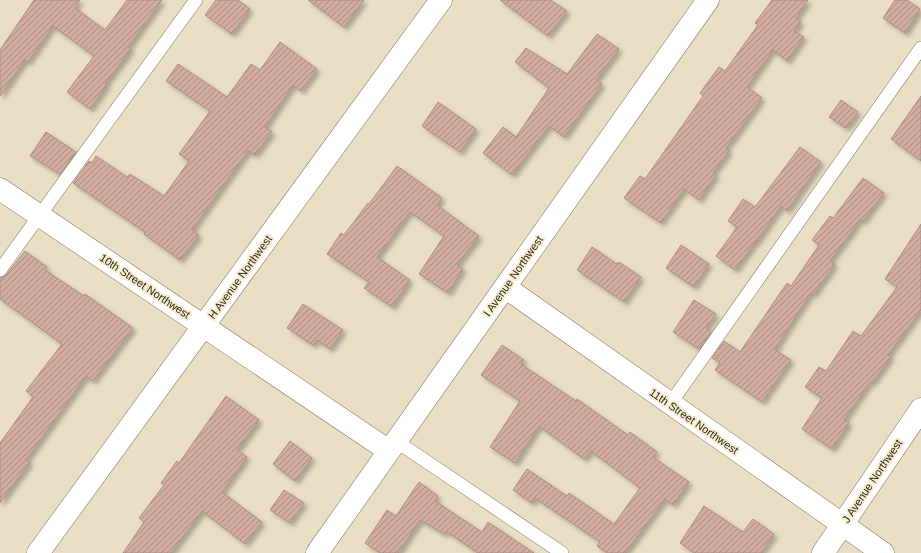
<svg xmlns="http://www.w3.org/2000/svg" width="921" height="553" font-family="Helvetica,sans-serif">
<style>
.building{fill:url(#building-hatch);stroke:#ac8f85;filter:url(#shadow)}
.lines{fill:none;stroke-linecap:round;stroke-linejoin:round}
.service-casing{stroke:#80765d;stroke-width:14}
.minor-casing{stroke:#80765d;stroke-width:23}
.service{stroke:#fff;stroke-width:13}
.minor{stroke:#fff;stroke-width:22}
.labels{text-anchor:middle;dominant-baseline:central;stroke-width:4;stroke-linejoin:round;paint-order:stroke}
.street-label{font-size:11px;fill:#282419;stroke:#f8edd1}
</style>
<defs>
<pattern id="building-hatch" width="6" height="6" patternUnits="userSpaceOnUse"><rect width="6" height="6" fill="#d2ac9f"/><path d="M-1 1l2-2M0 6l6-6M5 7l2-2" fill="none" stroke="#aa8c81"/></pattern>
<filter id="shadow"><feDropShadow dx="3.5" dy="3.5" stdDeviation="2" flood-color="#0004"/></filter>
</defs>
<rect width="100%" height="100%" fill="#eadfc4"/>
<path class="building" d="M 34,0 L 80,0 L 75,8 L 105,30 L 127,0 L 162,0 L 128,47 L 131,49 L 105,84 L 107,85 L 90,109 L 67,92 L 94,56 L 53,26 L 28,62 L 25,60 L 0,96 L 0,50 Z
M 216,0 L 238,0 L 250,9 L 232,34 L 205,15 Z
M 308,0 L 364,0 L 344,27 Z
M 500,0 L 551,0 L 567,11 L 548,36 Z
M 772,0 L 808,0 L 796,18 L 801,22 L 794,31 L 804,37 L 787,61 L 773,50 L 747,87 L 762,98 L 726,148 L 729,151 L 713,173 L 716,175 L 699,200 L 684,189 L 661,223 L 624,198 L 640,176 L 645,179 L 703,96 L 700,93 L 719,67 L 725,71 L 758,25 L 755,23 Z
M 895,0 L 907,0 L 920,9 L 905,33 L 883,18 Z
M 597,34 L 619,49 L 596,80 L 602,84 L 564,137 L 549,126 L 512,175 L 483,153 L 503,127 L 516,137 L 549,88 L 515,62 L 526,48 L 567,74 Z
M 280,42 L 317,69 L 301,91 L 293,85 L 265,127 L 272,132 L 255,155 L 248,151 L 215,197 L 192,230 L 199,235 L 180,260 L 144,234 L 145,232 L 73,183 L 89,161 L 92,163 L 96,156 L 127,177 L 130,174 L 164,196 L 189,161 L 179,154 L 210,111 L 166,81 L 178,64 L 227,97 L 251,64 L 260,70 Z
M 921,96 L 921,161 L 891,139 Z
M 841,100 L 858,112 L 846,128 L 829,117 Z
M 438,102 L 476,129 L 460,152 L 422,126 Z
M 46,132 L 76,152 L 60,174 L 30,156 Z
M 800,147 L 821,162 L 787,211 L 781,206 L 757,241 L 756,241 L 735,270 L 716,256 L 737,227 L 728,221 L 743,199 L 755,207 Z
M 397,166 L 442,198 L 437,205 L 479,236 L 457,265 L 463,269 L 448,293 L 419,274 L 444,236 L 410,212 L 377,257 L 410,280 L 392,307 L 364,288 L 369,282 L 327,254 L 341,233 L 344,235 L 368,203 L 369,204 Z
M 863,178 L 884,193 L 863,221 L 861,219 L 830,261 L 835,264 L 813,295 L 811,293 L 783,336 L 775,350 L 791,360 L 762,402 L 715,370 L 720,363 L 712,358 L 724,341 L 740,352 L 787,283 L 791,286 L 819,245 L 812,240 L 830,216 L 833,218 Z
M 921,224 L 921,310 L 888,355 L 891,357 L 872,383 L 870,382 L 844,420 L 849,423 L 832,449 L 802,429 L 822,398 L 805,387 L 819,367 L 826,371 L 853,331 L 861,336 L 897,287 L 885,279 Z
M 681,245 L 709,264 L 694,287 L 666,268 Z
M 592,247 L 617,264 L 619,262 L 641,277 L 624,302 L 577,270 Z
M 25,251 L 47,267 L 45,270 L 84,296 L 85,294 L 133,328 L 93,381 L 86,376 L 26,460 L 30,462 L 0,503 L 0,443 L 33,397 L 26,391 L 62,344 L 0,299 L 0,278 L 6,275 Z
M 694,300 L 716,314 L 706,328 L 711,332 L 699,349 L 673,332 Z
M 303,304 L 343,330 L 330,349 L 317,340 L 313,345 L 287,328 Z
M 502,345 L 524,360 L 521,364 L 576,401 L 577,399 L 628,435 L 630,432 L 657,452 L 653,457 L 689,482 L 673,505 L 665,499 L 625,553 L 607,553 L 597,546 L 600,542 L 535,498 L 532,503 L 513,490 L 527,469 L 567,496 L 569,493 L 614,524 L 640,488 L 591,451 L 584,459 L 539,426 L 515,463 L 490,447 L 520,401 L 481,375 Z
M 226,396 L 259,420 L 237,450 L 247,457 L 222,492 L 262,522 L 245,544 L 202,511 L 171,553 L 123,553 L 144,522 L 139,518 L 164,485 L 161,483 L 177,461 L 179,463 Z
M 290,441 L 312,458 L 295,481 L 273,464 Z
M 419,482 L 438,496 L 435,501 L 482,532 L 488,522 L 534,553 L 478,553 L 446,531 L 444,534 L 420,520 L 398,553 L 380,553 L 365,543 L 387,510 L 396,516 Z
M 284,490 L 304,503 L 290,523 L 270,510 Z
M 704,506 L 743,532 L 753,519 L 774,534 L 761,553 L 694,553 L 680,543 Z"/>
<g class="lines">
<defs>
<path id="service" d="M 0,270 L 196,0
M 670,404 L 921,48
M 396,441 L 562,553"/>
<path id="minor" d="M 0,189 L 389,451
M 505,287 L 883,553
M 38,553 L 441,0
M 317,553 L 708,0
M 823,553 L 921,409"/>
</defs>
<use href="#service" class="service-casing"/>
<use href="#minor" class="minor-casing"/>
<use href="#service" class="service"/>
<use href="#minor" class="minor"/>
</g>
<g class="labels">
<g class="street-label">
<text transform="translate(513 276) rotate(-55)">I Avenue Northwest</text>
<text transform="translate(240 277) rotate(-54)">H Avenue Northwest</text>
<text transform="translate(145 286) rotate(34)">10th Street Northwest</text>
<text transform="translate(694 421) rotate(35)">11th Street Northwest</text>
<text transform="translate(872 481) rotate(-56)">J Avenue Northwest</text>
</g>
</g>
</svg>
